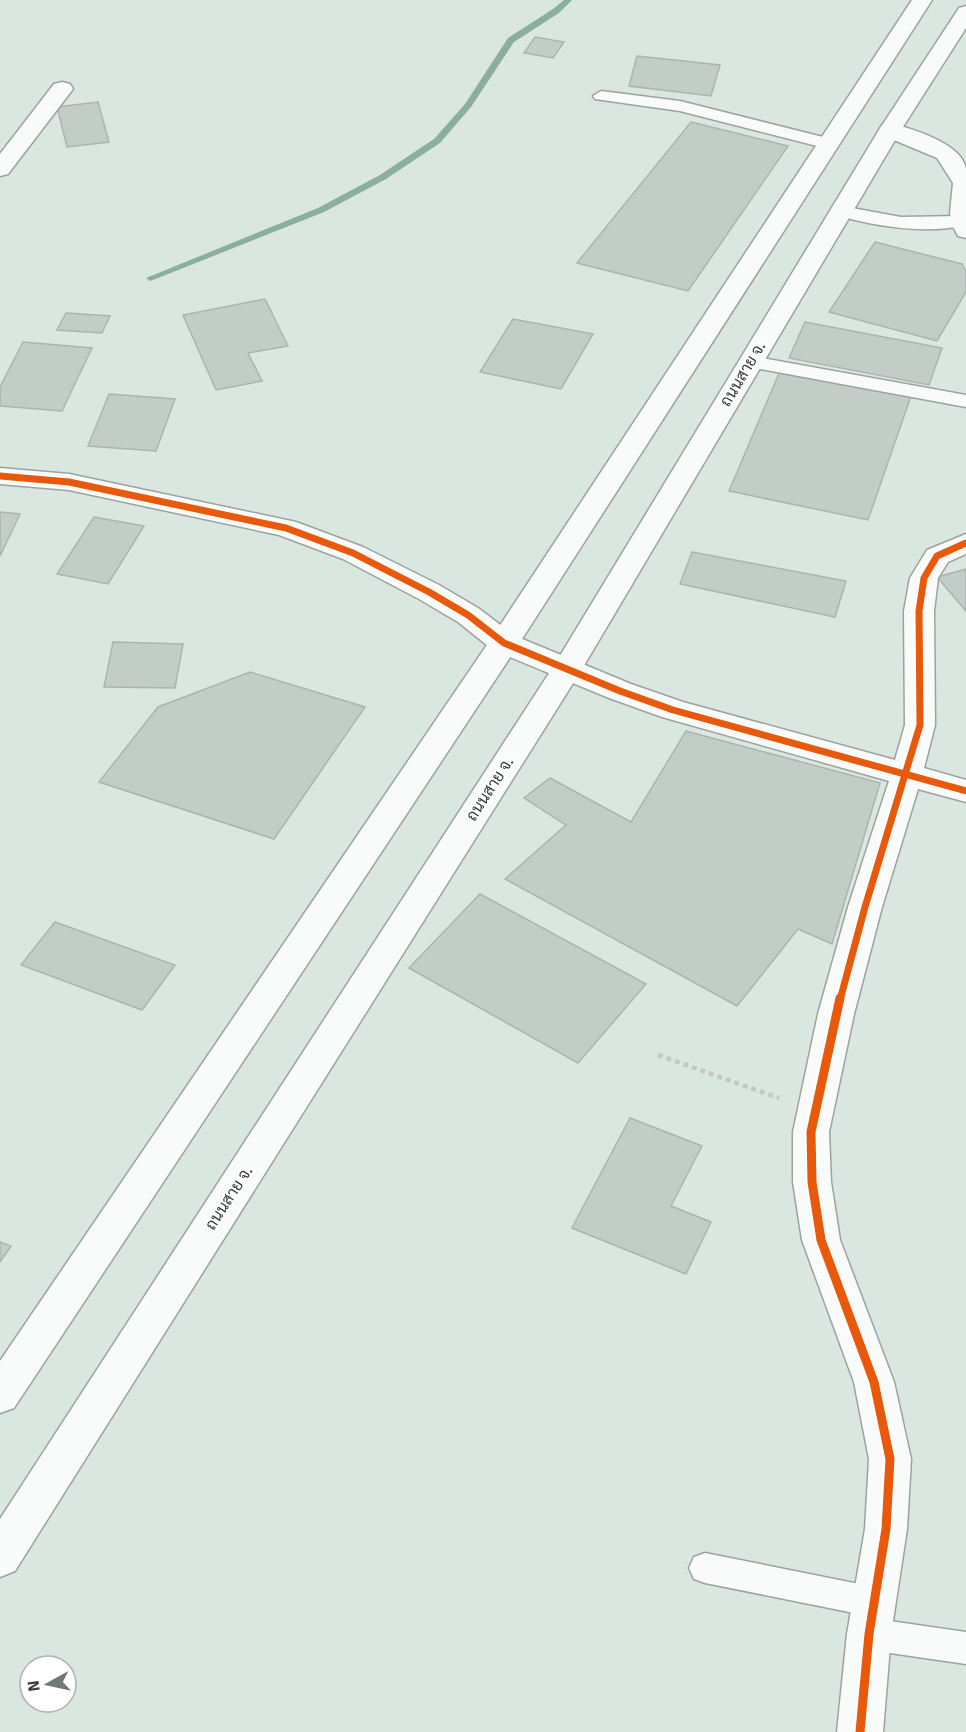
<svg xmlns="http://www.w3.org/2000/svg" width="966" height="1732" font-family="Signika,Sarabun,sans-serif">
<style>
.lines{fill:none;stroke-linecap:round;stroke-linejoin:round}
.stream{fill:#8aaf9e;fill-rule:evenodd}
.building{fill:#c3cdc8;stroke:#acb4b0;stroke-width:1.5}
.service-casing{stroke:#9ba39f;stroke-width:3}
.minor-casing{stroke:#9ba39f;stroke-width:3}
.secondary-casing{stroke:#9ba39f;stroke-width:3}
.path{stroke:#c4c7c6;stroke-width:4.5;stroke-dasharray:5 4;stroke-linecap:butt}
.service{fill:#f9fbfa;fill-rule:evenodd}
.minor{fill:#f9fbfa;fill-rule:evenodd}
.secondary{fill:#f9fbfa;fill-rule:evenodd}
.cycleway-far1-casing{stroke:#fff;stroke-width:10}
.cycleway-casing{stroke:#fff;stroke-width:13}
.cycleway-far1{stroke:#e8590c;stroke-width:7}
.cycleway{stroke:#e8590c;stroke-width:9}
.labels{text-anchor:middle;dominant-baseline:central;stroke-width:4.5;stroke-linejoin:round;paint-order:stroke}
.street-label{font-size:16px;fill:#373e3b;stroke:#fff}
</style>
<rect width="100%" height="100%" fill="#dae6e0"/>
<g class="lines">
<path class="stream" d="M 564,0 L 572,0 L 559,13 L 514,42 L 471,107 L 440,143 L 386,179 L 324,212 L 153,280 L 150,281 L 146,278 L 318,208 L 380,175 L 434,139 L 465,104 L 508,38 L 553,9 Z"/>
</g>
<path class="building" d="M 535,37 L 564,42 L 553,58 L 524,53 Z
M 637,56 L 720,65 L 711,96 L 629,86 Z
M 98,102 L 109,142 L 67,147 L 57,107 Z
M 691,122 L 788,146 L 688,291 L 577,263 Z
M 875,242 L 962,264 L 966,271 L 966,292 L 937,341 L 829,312 Z
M 265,299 L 288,346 L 248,353 L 262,381 L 216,390 L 183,315 Z
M 66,313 L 110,316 L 102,333 L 57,330 Z
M 513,319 L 593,334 L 561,389 L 480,372 Z
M 805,322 L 942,348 L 929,385 L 789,358 Z
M 23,342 L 92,348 L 62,411 L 0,406 L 0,387 Z
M 780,371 L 911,396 L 868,520 L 729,491 Z
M 109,394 L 175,399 L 156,451 L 88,446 Z
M 0,512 L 20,514 L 0,556 Z
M 94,517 L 144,526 L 108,584 L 57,574 Z
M 692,552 L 846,581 L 835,617 L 680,584 Z
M 966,569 L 966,611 L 937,577 Z
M 113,642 L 183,644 L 175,688 L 104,687 Z
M 250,672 L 365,707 L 274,839 L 99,782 L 158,707 Z
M 686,731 L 880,783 L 832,944 L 798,929 L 737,1006 L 505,879 L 566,825 L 524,798 L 550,778 L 631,822 Z
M 480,894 L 646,984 L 578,1063 L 409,968 Z
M 55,922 L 175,965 L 142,1010 L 21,965 Z
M 630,1118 L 702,1146 L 671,1206 L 711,1222 L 686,1274 L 572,1228 Z
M 0,1242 L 11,1246 L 0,1262 Z"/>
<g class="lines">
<defs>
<path id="service" d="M 601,91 L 680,101 L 835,140 L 837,144 L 829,149 L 680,111 L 595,99 L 593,96 Z
M 841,206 L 901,217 L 962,216 L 966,217 L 966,225 C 924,235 876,226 835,215 L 832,211 L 835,207 Z
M 751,356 L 966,395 L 966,407 L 744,366 L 742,362 L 744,358 Z
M 705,1553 L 874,1587 L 885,1591 L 890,1602 L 885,1613 L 874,1617 L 705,1583 L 694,1579 L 689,1568 L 694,1557 Z
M 869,1618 L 966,1632 L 966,1664 L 869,1650 L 858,1645 L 853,1634 L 858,1623 Z"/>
<path id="minor" d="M 62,82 L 70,84 L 73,89 L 8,174 L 0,176 L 0,154 L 54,84 Z
M 890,123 C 912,129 962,143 966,169 C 966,191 966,216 966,238 L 958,236 L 952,225 L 950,213 L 953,183 L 937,158 L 882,135 L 879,130 L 882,125 Z
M 0,468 L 69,474 L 296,522 L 363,547 L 439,585 L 478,608 L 515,636 L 631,684 L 683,702 L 895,760 L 905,725 L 904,611 L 910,578 L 927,550 L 966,534 L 966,554 L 948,562 L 938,578 L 934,611 L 935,725 L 924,768 L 966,780 L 966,802 L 918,789 L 882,907 L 854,1014 L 829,1132 L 831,1182 L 840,1240 L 894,1382 L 911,1459 L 907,1529 L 891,1634 L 883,1732 L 837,1732 L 847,1634 L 865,1529 L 869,1459 L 854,1382 L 802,1240 L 793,1182 L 793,1132 L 818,1014 L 848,907 L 889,781 L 662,717 L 609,698 L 493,650 L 458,622 L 419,599 L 343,559 L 279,535 L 69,490 L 0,484 Z"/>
<path id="secondary" d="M 912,0 L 932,0 L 515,650 L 14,1408 L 0,1413 L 0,1361 L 493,636 Z
M 966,6 L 966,28 L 901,130 L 582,669 L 15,1571 L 0,1577 L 0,1519 L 555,664 L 879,130 L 959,8 Z"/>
</defs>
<use href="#service" class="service-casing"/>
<use href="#minor" class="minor-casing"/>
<use href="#secondary" class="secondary-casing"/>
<path class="path" d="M 658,1055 L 779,1098"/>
<use href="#service" class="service"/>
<use href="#minor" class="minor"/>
<use href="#secondary" class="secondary"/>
<defs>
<path id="cycleway-far1" d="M 0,476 L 69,482 L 286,528 L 353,553 L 429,592 L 468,615 L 504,643 L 620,691 L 673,710 L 966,791
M 840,1000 L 865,907 L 920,725 L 919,611 L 924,578 L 937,556 L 966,543"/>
<path id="cycleway" d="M 840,998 L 811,1132 L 812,1182 L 821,1240 L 874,1382 L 890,1459 L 886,1529 L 869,1634 L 860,1732"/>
</defs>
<use href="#cycleway-far1" class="cycleway-far1-casing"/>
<use href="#cycleway" class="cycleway-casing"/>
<use href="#cycleway-far1" class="cycleway-far1"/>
<use href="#cycleway" class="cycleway"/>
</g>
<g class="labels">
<g class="street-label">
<text transform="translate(743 374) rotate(-59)">ถนนสาย จ.</text>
<text transform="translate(490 789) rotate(-57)">ถนนสาย จ.</text>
<text transform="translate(229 1198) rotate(-57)">ถนนสาย จ.</text>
</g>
</g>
<g transform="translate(48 1684) rotate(262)"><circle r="28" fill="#ffffff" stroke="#afb2b1" stroke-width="1.5"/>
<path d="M0-4.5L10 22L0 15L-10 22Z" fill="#707975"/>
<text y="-9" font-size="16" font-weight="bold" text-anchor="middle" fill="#373e3b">N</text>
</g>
</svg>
